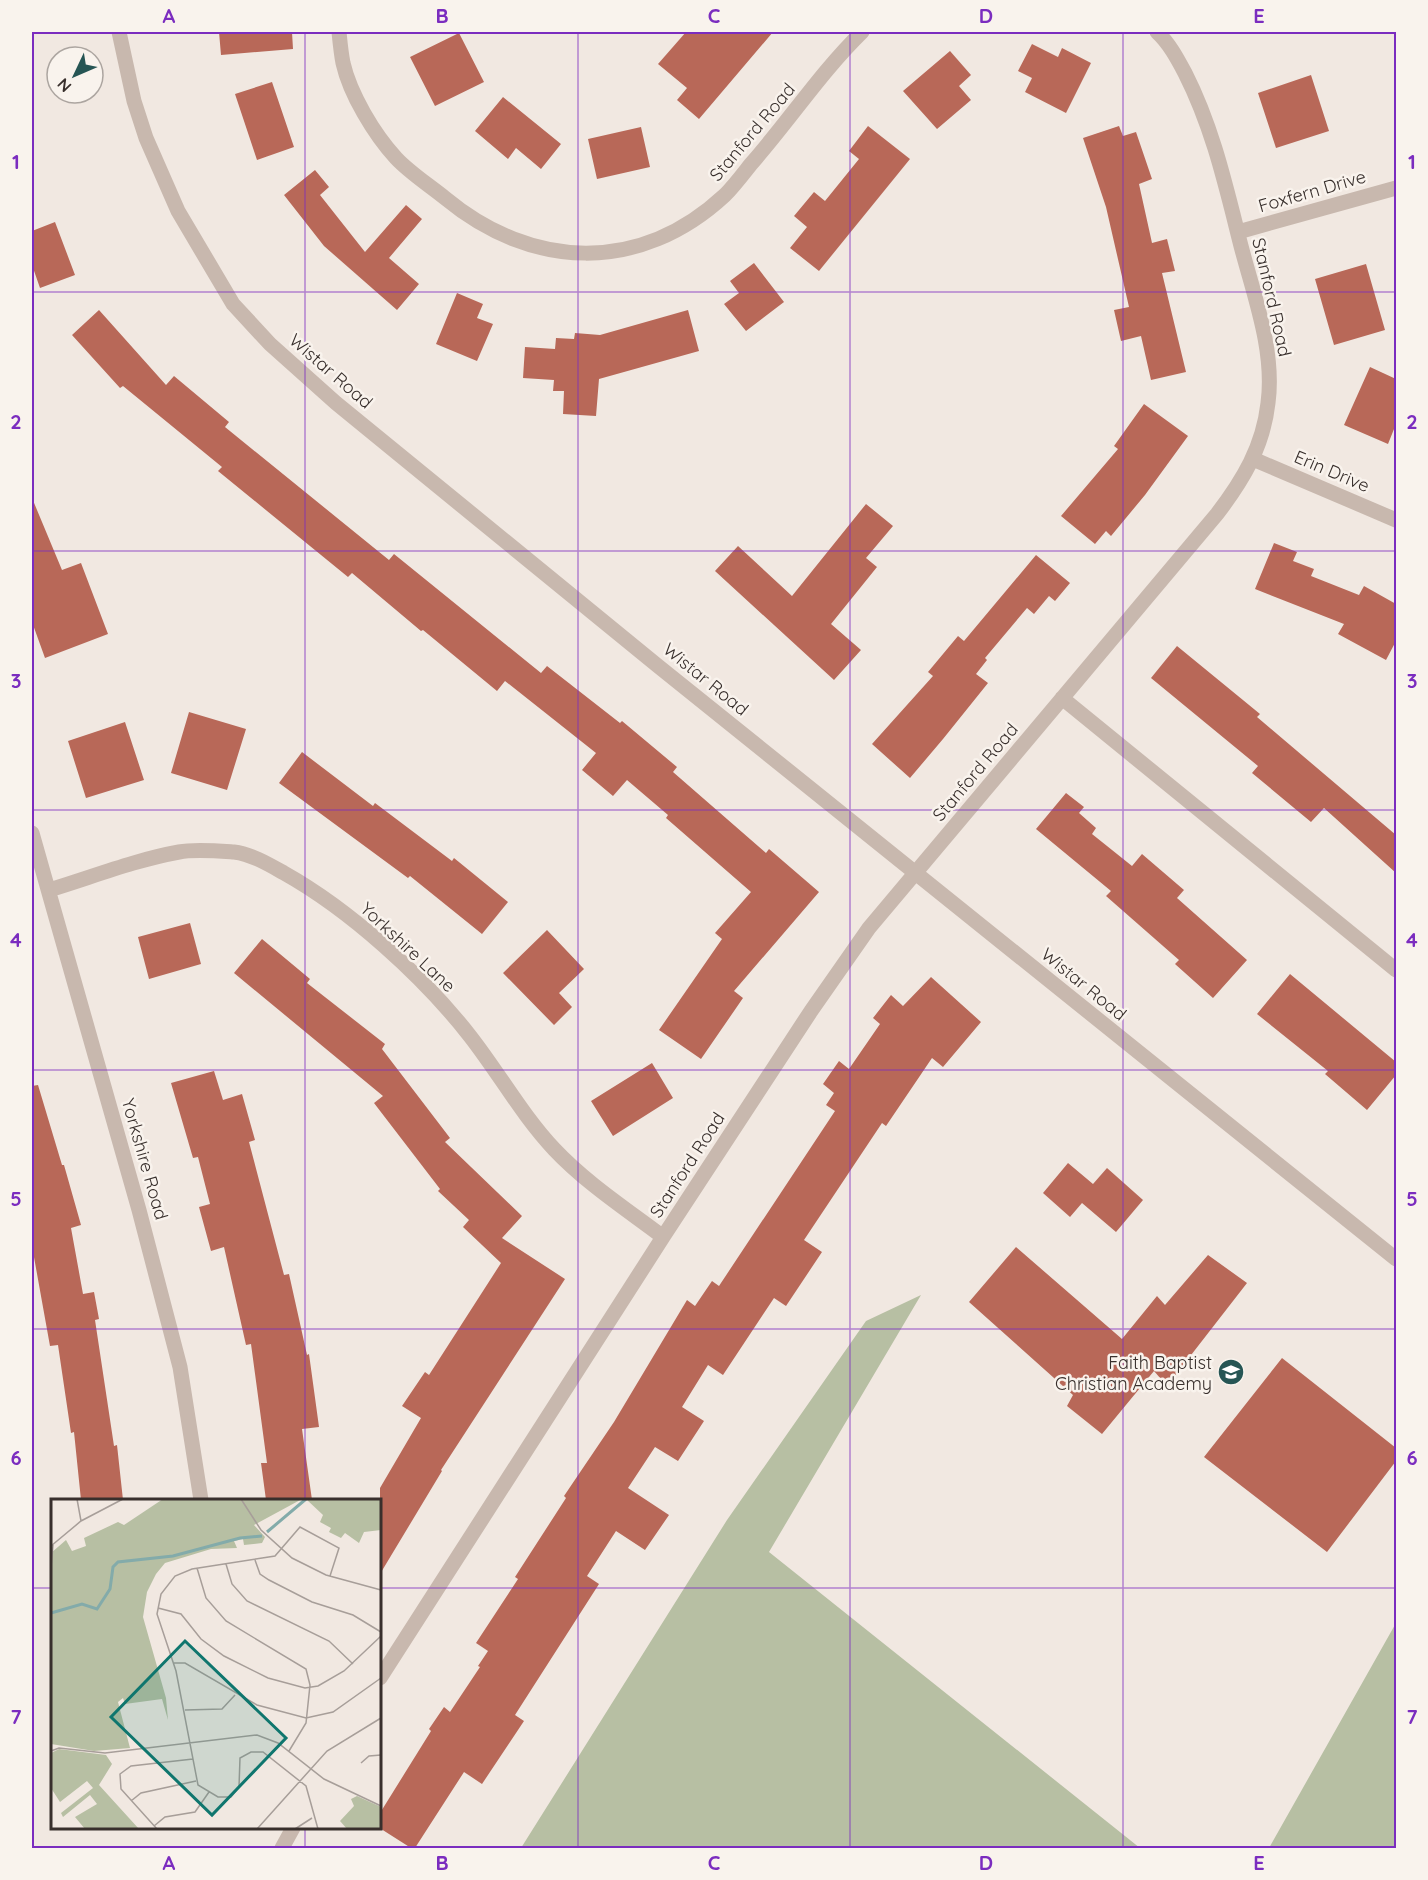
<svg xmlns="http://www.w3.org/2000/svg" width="1428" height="1880" font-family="Quicksand,sans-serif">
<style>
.green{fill:#b7bfa3}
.building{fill:#b86858}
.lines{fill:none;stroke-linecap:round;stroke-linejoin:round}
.minor{stroke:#c8b8ae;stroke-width:15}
.grid{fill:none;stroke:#7b2cbf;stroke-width:1.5;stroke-opacity:0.55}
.labels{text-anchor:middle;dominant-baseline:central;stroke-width:5;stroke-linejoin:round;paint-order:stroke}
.street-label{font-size:18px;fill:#382f2c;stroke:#f9f3ed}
.poi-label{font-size:18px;fill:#382f2c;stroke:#f9f3ed;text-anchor:end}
.inset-river{fill:none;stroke:#83abaa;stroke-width:3}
.inset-road{fill:none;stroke:#a79e99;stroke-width:1.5}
.view{fill:#0f766e;fill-opacity:0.15;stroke:#0f766e;stroke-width:3}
.inset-edge{fill:none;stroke:#382f2c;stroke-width:3}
.neatline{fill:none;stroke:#7b2cbf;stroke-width:2}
.grid-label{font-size:20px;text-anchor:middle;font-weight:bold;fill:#7b2cbf}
</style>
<rect width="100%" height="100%" fill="#f1e8e1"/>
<path class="green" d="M 921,1295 L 769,1552 L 1140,1848 L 521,1848 L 727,1520 L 866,1321 Z
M 1396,1623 L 1396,1848 L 1269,1848 Z"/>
<path class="building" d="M 219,32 L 292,32 L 293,49 L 221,55 Z
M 686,32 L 773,32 L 699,119 L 677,100 L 687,88 L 658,64 Z
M 459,33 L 484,82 L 435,106 L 410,57 Z
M 1032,44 L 1058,57 L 1062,48 L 1091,63 L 1066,113 L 1025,92 L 1032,78 L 1018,71 Z
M 950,51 L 971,75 L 959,86 L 971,100 L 937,129 L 903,91 Z
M 1311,75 L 1329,131 L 1276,148 L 1258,93 Z
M 272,82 L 294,147 L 257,160 L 235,94 Z
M 503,97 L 561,144 L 541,169 L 516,148 L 508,159 L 475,131 Z
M 868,126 L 910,159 L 819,271 L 790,248 L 807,227 L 794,216 L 814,192 L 825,201 L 859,159 L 849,151 Z
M 1119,126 L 1123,136 L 1136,132 L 1152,179 L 1139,184 L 1152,243 L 1167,239 L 1175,271 L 1162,273 L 1186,372 L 1151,380 L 1141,336 L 1121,341 L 1114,310 L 1129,307 L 1106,207 L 1083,138 Z
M 641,127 L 650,167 L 597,179 L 588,139 Z
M 315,170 L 329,187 L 320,195 L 365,252 L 406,205 L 422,219 L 389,258 L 419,284 L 397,310 L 324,246 L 284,195 Z
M 55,222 L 75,275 L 40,288 L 32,265 L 32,231 Z
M 754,263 L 784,302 L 746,331 L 724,304 L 739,293 L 730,281 Z
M 1366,264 L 1385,330 L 1334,345 L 1315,279 Z
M 457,293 L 483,304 L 477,318 L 493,324 L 477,361 L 436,344 Z
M 99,310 L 166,385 L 174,376 L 229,422 L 225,427 L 389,560 L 394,554 L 541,673 L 547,666 L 620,723 L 622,721 L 677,767 L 673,772 L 766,853 L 769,849 L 819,892 L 734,991 L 743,998 L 701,1059 L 659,1030 L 722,939 L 715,933 L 751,892 L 666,818 L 668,815 L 627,780 L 613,796 L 582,770 L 596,753 L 505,681 L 497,691 L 423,630 L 421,631 L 352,573 L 348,577 L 218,471 L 222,467 L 123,386 L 120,388 L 72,335 Z
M 688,310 L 699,351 L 599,379 L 596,416 L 563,414 L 564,391 L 553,391 L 554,380 L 523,378 L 525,347 L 555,349 L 556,338 L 574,339 L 575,333 L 600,335 Z
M 1370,367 L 1396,379 L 1396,424 L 1388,444 L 1344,425 Z
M 1144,404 L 1188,436 L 1145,495 L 1111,536 L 1106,531 L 1095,544 L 1061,516 L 1118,449 L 1114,446 Z
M 32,498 L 62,570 L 81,563 L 108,634 L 45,658 L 32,622 Z
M 866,504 L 893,526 L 866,558 L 877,567 L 831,624 L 861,650 L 834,680 L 715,571 L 738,546 L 792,596 Z
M 1274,543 L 1297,552 L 1293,561 L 1314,569 L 1311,576 L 1359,595 L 1364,586 L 1396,604 L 1396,641 L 1386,660 L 1338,634 L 1344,624 L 1255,589 Z
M 1036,555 L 1070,583 L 1055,601 L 1049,596 L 1034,614 L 1027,608 L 985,658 L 987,660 L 976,674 L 988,683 L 943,739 L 910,778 L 872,744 L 933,676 L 928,672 L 958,636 L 964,641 Z
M 1177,646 L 1260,714 L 1257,717 L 1396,835 L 1396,873 L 1324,808 L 1311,822 L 1252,773 L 1258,766 L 1151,678 Z
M 189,712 L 246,729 L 227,790 L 171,773 Z
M 125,722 L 144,780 L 86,798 L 68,741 Z
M 302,752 L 373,806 L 375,803 L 452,861 L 454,858 L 508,902 L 482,934 L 410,876 L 408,878 L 279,783 Z
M 1066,793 L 1084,807 L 1079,813 L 1096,828 L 1092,834 L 1132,866 L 1142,854 L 1184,890 L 1177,898 L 1247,960 L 1213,998 L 1175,964 L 1179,960 L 1106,896 L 1111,891 L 1036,829 Z
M 190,923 L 201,964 L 149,979 L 138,937 Z
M 547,930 L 584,969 L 559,993 L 572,1007 L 554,1025 L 503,973 Z
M 262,939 L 310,979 L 307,983 L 385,1044 L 382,1049 L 450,1138 L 445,1142 L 522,1216 L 502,1238 L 565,1279 L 441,1470 L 442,1471 L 380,1574 L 380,1488 L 421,1418 L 402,1406 L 425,1372 L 429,1375 L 501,1263 L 463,1227 L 469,1220 L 438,1191 L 440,1189 L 374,1103 L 383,1096 L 234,973 Z
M 1290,974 L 1396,1062 L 1396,1075 L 1367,1110 L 1325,1074 L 1328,1071 L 1257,1014 Z
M 931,977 L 981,1022 L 943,1067 L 932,1058 L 886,1126 L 882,1123 L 804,1240 L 822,1252 L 786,1306 L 774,1298 L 723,1375 L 708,1365 L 682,1407 L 704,1421 L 678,1461 L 655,1447 L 628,1488 L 669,1515 L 645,1550 L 616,1531 L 587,1576 L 599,1584 L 515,1715 L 524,1721 L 482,1784 L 464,1772 L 415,1848 L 411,1848 L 378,1827 L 380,1827 L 380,1813 L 431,1731 L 429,1729 L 444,1707 L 450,1712 L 480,1667 L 478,1666 L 488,1651 L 476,1643 L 518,1579 L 515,1577 L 566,1498 L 564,1496 L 614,1422 L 687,1300 L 695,1306 L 712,1281 L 719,1286 L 835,1111 L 826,1105 L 834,1093 L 823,1084 L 839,1061 L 849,1069 L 880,1024 L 873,1018 L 891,995 L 903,1006 Z
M 652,1063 L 673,1098 L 613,1136 L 591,1101 Z
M 214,1071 L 223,1100 L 242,1094 L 255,1140 L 249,1142 L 284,1275 L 289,1274 L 307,1355 L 309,1354 L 319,1427 L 302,1429 L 312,1500 L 266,1500 L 261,1463 L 267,1463 L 251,1344 L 246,1345 L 224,1247 L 211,1251 L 199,1207 L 210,1204 L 198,1157 L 193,1158 L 171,1083 Z
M 38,1085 L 62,1165 L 64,1165 L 81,1225 L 71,1228 L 83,1294 L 94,1292 L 99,1319 L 95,1320 L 114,1446 L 117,1445 L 123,1500 L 81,1500 L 74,1432 L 71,1433 L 58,1345 L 50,1346 L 32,1246 L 32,1086 Z
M 1068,1163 L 1093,1184 L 1107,1168 L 1143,1200 L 1116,1232 L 1082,1203 L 1070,1217 L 1043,1193 Z
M 1016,1247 L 1122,1339 L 1157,1296 L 1165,1305 L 1208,1255 L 1247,1283 L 1167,1386 L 1154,1371 L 1102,1434 L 1067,1406 L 1073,1395 L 969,1302 Z
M 1282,1358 L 1396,1448 L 1396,1461 L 1327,1552 L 1204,1457 Z"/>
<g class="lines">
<path class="minor" d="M 119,32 L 134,101 L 146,138 L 178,211 L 233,304 L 270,344 L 336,403 L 658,666 L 1396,1259
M 339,32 C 340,42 341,53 343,63 C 350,94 374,134 396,158 C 410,173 429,185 445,198 C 532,270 640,274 725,195 C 734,186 743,174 751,164 C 789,121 821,72 862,32
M 1238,232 L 1396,188
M 1253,459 L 1396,520
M 1062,698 L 1396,970
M 32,833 L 139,1210 L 180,1367 L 201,1500
M 49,890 C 92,877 135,860 179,852 C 194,849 219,851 234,852 C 251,854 268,864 284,873 C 350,910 423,976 470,1036 C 499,1073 522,1115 554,1149 C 586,1183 626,1209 663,1237
M 380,1678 L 663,1237 L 811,1011 L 869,928 L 1217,514 C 1243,480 1263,447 1268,403 C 1275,351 1254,296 1241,246 C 1226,187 1213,128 1185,73 C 1177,58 1169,43 1157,32
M 282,1848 L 293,1828"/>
</g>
<path class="grid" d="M 305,32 L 305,1500M 578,32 L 578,1848M 850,32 L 850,1848M 1123,32 L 1123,1848M 32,292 L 1396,292M 32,551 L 1396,551M 32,810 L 1396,810M 32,1070 L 1396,1070M 32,1329 L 1396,1329M 32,1588 L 52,1588M 380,1588 L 1396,1588M 305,1828 L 305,1848"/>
<defs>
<symbol id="school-disc" viewBox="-11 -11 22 22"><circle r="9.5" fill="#265554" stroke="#f9f3ed"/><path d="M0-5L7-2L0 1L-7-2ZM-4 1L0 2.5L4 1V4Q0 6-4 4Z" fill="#fff"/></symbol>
</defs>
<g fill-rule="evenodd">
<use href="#school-disc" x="1216" y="1357" width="30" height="30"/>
</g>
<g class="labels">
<g class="street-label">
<text transform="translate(752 132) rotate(-50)">Stanford Road</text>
<text transform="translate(1312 191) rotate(-16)">Foxfern Drive</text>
<text transform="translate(1272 297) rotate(77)">Stanford Road</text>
<text transform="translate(331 371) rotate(41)">Wistar Road</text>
<text transform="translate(1332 471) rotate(23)">Erin Drive</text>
<text transform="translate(706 679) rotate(39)">Wistar Road</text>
<text transform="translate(975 772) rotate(-50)">Stanford Road</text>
<text transform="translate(408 947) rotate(43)">Yorkshire Lane</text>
<text transform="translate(1084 984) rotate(39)">Wistar Road</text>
<text transform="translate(145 1159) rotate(74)">Yorkshire Road</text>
<text transform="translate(687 1165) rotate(-57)">Stanford Road</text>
</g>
<g class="poi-label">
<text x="1212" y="1362">Faith Baptist<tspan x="1212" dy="21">Christian Academy</tspan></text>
</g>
</g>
<g transform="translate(51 1499)">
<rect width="330" height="330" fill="#f1e8e1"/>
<path d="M 112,0 L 251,0 L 203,26 L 214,38 L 211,44 L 193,46 L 192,40 L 183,42 L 186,49 L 160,50 L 114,64 L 105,75 L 96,93 L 92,118 L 115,199 L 117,221 L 111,200 L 74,205 L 72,199 L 67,203 L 79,249 L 43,252 L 0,245 L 0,54 L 15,41 L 21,52 L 35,47 L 33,39 L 67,23 L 73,26 ZM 255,0 L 330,0 L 330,31 L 313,33 L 308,44 L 294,34 L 290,39 L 278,33 L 280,29 L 269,23 L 272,16 ZM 8,250 L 55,256 L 61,265 L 48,286 L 88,330 L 34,330 L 24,318 L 46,305 L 39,296 L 12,318 L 10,314 L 42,289 L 36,282 L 9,303 L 0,289 L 0,254 ZM 306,297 L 330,308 L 330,330 L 296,330 L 289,322 L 303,307 L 300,300 Z" fill="#b7bfa3"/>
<path class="inset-river" d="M 216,33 L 255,0M 0,114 L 31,105 L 46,110 L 59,90 L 62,68 L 67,63 L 122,57 L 189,39 L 211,37"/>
<path class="inset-road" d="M 26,0 L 30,22M 190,0 L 210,31 L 241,59 L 275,76 L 330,91M 0,47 L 30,22 L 72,0M 204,61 L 209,75 L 218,81 L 261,103 L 302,116 L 330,133M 175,65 L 181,85 L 196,102 L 278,142 L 302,165M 0,68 L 2,46M 146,69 L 155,99 L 175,122 L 255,170 L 259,186 L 255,224 L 238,252M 107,109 L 130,115 L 150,140 L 173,157 L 217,179 L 254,189 L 267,187 L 293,172 L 330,137M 123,164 L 134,164 L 206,206 L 255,219 L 282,213 L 330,179M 134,211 L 171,210 L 184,196M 0,252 L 8,249 L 54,254 L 206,236 L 227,244 L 273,280 L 330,307M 310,264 L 318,257 L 330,256M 80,302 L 90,294 L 145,282M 103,327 L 114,318 L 144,313 L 158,293M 106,330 L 70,290 L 69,275 L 80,267 L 142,260M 206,330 L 276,252 L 330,219M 244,330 L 261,319M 267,330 L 255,287 L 212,253 L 200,253 L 189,259 L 188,288 L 180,298 L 167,298 L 147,286 L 125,172 L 106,115 L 110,95 L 124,77 L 141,70 L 224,57 L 249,28 L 288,49 L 279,77"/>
<path class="view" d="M 134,142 L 235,239 L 161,316 L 60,218 Z"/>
<rect width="330" height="330" class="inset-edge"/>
</g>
<rect width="1428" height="1880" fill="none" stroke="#f9f3ed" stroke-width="66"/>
<g transform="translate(75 75) rotate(226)"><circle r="28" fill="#f9f3ed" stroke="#aca5a0" stroke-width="1.5"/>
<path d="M0-4.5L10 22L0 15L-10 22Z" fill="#265554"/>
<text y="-9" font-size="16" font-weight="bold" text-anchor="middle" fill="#382f2c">N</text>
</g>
<rect x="33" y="33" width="1362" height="1814" class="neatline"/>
<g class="grid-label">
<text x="169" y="23">A</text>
<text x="442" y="23">B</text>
<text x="714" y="23">C</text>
<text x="986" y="23">D</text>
<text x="1259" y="23">E</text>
<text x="16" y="169">1</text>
<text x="1412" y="169">1</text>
<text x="16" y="429">2</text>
<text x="1412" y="429">2</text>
<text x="16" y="688">3</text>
<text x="1412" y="688">3</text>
<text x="16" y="947">4</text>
<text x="1412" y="947">4</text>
<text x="16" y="1206">5</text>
<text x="1412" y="1206">5</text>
<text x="16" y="1465">6</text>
<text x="1412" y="1465">6</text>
<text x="16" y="1724">7</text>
<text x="1412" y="1724">7</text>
<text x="169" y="1870">A</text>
<text x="442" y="1870">B</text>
<text x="714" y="1870">C</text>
<text x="986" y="1870">D</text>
<text x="1259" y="1870">E</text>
</g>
</svg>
